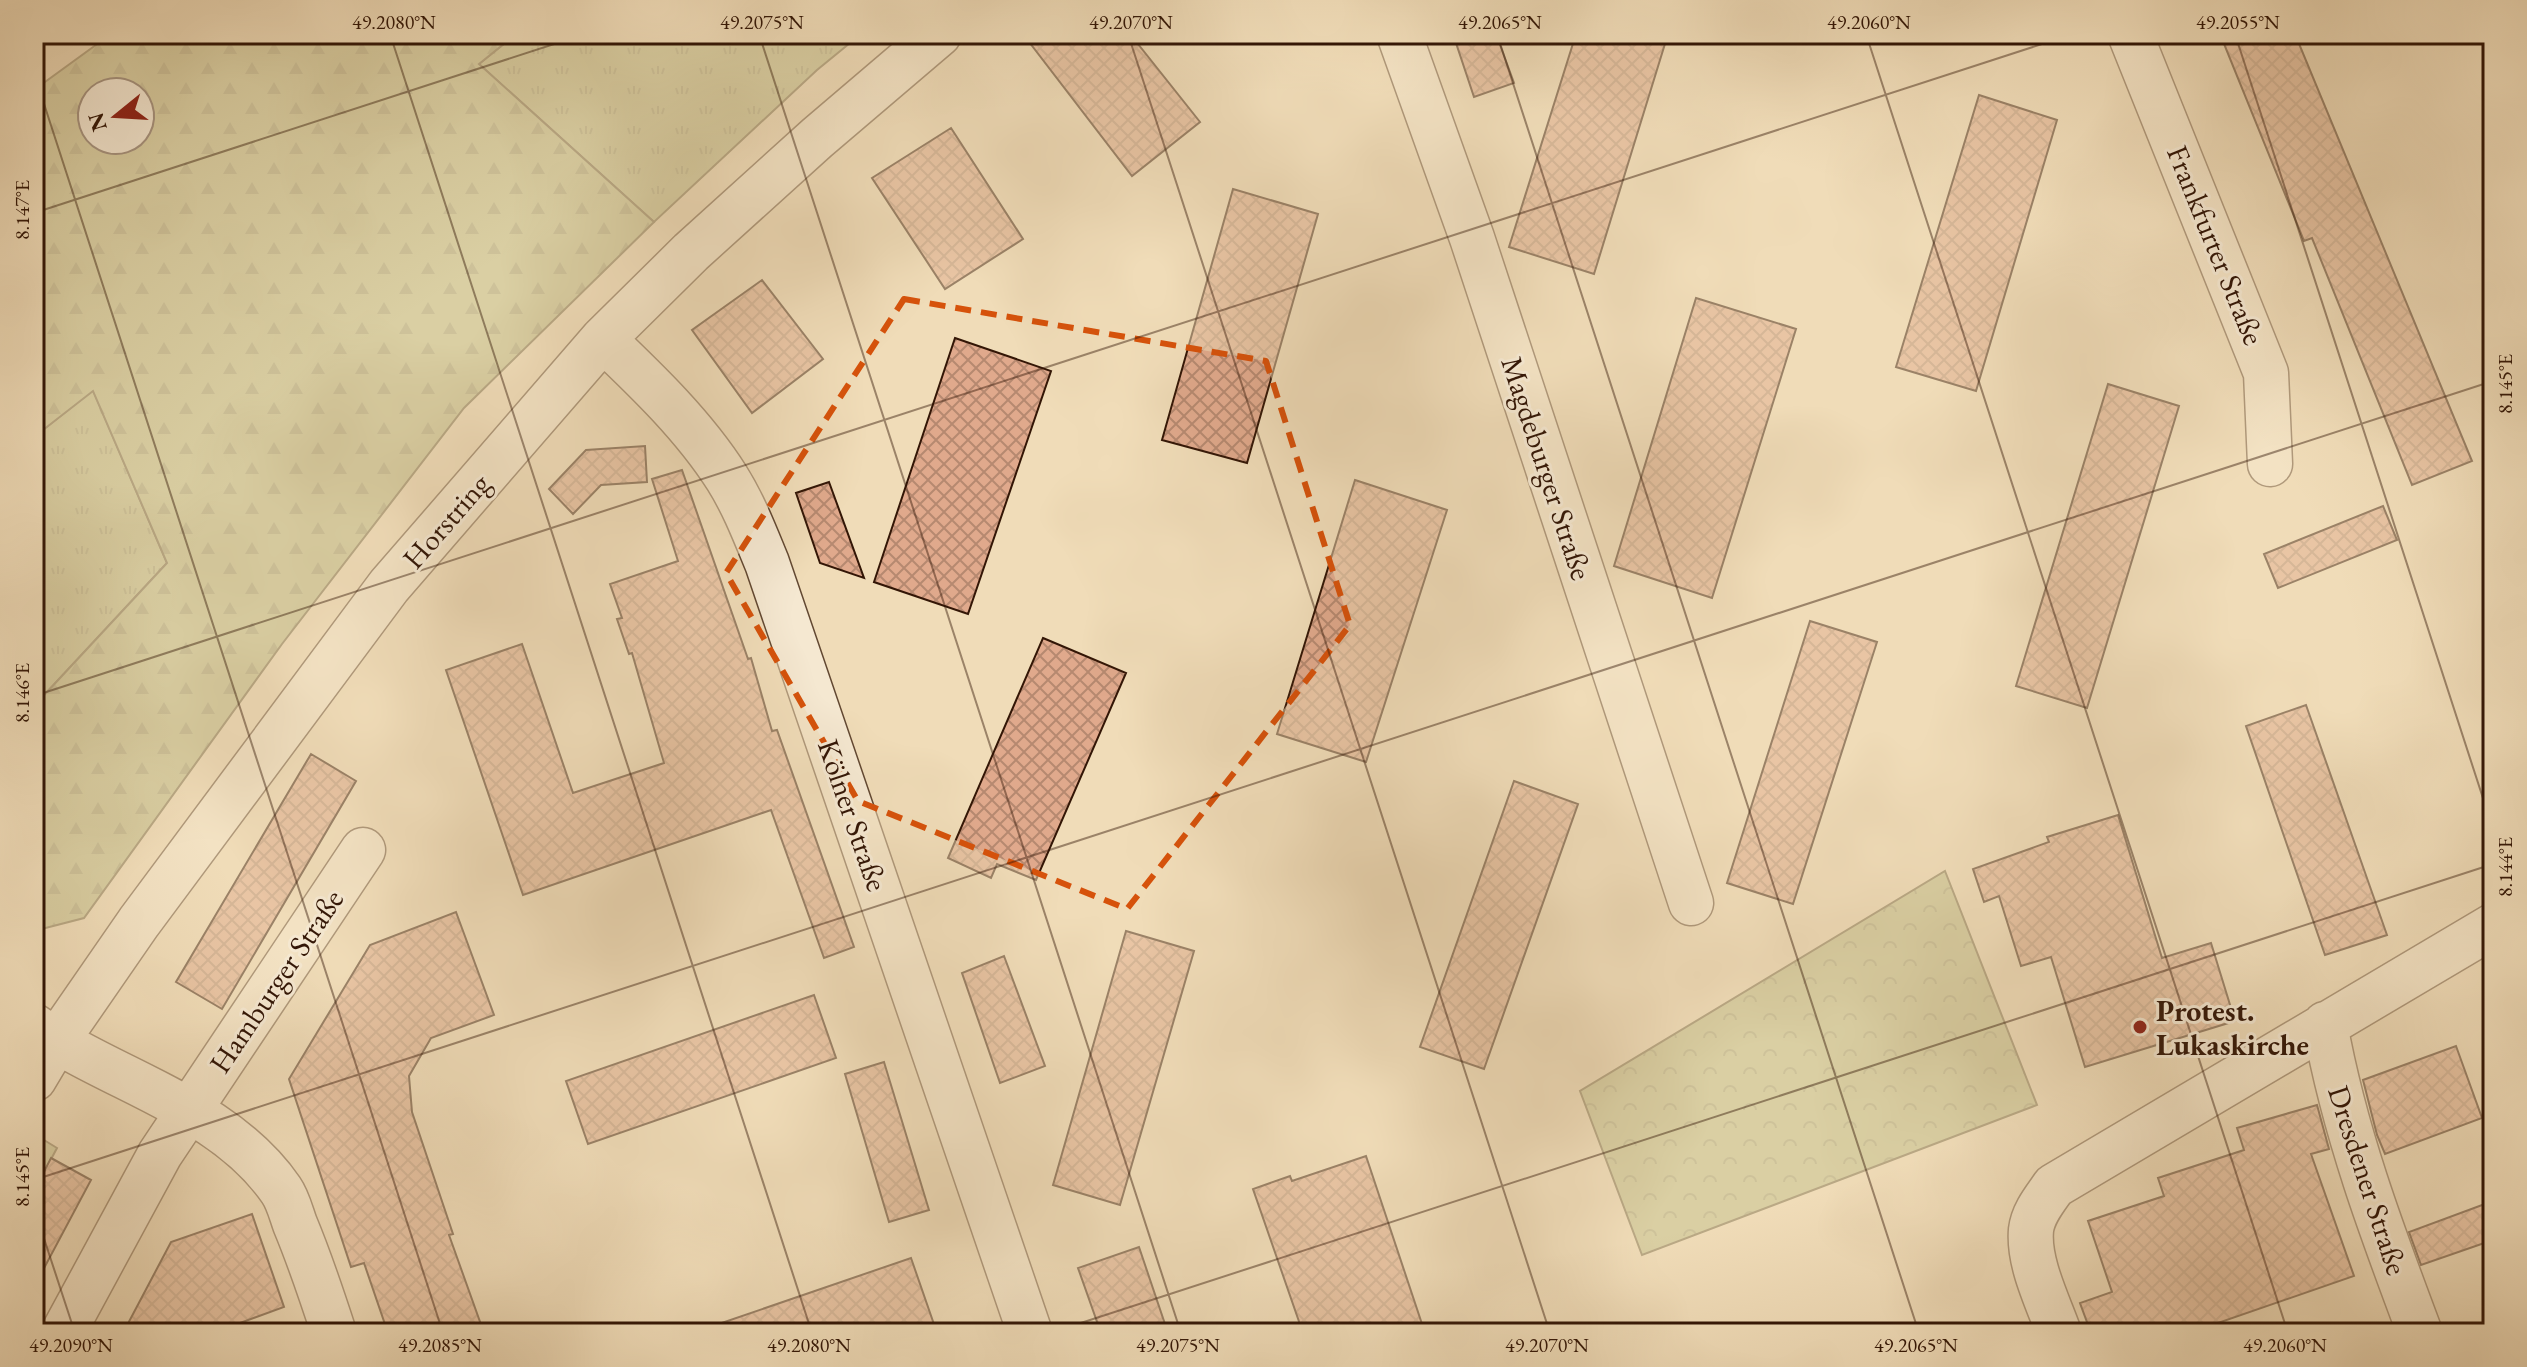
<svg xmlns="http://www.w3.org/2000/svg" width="2527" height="1367" font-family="'EB Garamond',serif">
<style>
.grass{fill:url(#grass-tufts);stroke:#786a48;stroke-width:2}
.forest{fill:url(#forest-firs);stroke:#786a48;stroke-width:2;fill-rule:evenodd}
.park{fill:url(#park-crowns);stroke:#786a48;stroke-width:2}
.building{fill:url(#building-cross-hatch);stroke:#331606;stroke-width:2}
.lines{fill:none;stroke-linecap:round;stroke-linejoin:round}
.minor-casing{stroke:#624832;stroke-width:47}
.minor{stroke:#f5e8d1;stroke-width:44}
.marked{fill:none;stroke:#d6520b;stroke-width:6;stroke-dasharray:16 10;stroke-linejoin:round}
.ticks{fill:none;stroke:#331606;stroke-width:2;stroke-opacity:0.45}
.poi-dot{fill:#8f2418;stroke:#f5e8d1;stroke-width:3}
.labels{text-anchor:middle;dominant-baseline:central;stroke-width:6;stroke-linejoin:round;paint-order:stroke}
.street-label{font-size:30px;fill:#331606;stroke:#f5e8d1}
.poi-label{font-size:30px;font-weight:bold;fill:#331606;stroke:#f5e8d1;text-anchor:start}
.neatline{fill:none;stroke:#331606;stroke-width:3}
.ticks-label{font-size:20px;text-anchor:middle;fill:#331606}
</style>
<defs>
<pattern id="grass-tufts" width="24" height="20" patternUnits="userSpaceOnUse" patternTransform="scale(2)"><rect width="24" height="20" fill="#bebf8b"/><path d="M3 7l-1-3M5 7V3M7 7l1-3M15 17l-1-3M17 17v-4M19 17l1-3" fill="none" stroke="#a4a376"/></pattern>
<pattern id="forest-firs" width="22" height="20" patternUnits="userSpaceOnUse" patternTransform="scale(2)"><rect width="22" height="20" fill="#bebf8b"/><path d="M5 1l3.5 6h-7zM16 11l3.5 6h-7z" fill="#a4a376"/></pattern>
<pattern id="park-crowns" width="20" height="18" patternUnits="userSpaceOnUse" patternTransform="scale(2)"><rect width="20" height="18" fill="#bebf8b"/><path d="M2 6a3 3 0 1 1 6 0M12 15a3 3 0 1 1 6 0" fill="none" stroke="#a4a376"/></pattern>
<pattern id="building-cross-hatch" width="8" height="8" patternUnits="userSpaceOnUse" patternTransform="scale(2)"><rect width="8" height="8" fill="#e0a98c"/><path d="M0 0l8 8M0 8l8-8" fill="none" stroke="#b68970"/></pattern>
</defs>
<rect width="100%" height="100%" fill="#f0dcb8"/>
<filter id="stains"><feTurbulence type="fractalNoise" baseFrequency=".0025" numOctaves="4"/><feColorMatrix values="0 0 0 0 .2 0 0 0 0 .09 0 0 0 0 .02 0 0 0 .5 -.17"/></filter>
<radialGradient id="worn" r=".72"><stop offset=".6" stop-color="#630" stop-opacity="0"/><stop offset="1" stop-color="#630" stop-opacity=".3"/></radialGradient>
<path class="grass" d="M 516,34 L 861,34 L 817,70 L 654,222 L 479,64 Z
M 93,390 L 167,563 L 34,706 L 34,437 Z
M 44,1140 L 57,1148 L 34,1191 L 34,1154 Z"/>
<path class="forest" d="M 111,34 L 516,34 L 479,64 L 654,222 L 464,408 L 282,644 L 84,918 L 34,931 L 34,706 L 167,563 L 93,391 L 34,437 L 34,90 ZM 92,92 L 140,92 L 140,140 L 92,140 Z"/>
<path class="park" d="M 1945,871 L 2037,1105 L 1642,1255 L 1580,1091 Z"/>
<path class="building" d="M 1023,34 L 1130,34 L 1200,122 L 1132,176 Z
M 1453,34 L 1496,34 L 1514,83 L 1474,97 Z
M 1576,34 L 1668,34 L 1594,274 L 1509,247 Z
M 2220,34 L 2295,34 L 2472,461 L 2412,485 L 2312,238 L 2304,241 Z
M 1979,95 L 2057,120 L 1976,391 L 1896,367 Z
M 951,128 L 1023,239 L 945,289 L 872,178 Z
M 1233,189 L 1318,214 L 1247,463 L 1162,440 Z
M 762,280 L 823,359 L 752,413 L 692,330 Z
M 1696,298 L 1796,329 L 1712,598 L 1614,566 Z
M 955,338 L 1051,371 L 968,614 L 874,582 Z
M 2108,384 L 2179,406 L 2087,708 L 2016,686 Z
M 645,446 L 647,482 L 601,485 L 573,514 L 549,489 L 586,450 Z
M 682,470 L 748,659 L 751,658 L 772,731 L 777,730 L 854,947 L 824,958 L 771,810 L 523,895 L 446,670 L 522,644 L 573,793 L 664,763 L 632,653 L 629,654 L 617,619 L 622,618 L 610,584 L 678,561 L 652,479 Z
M 1355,480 L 1447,510 L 1366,762 L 1277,734 Z
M 829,482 L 864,578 L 820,563 L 796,493 Z
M 2383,506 L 2397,540 L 2278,588 L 2264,554 Z
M 1810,621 L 1877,642 L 1793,904 L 1727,883 Z
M 1043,638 L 1126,673 L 1036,880 L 997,864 L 991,878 L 948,858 Z
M 2306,705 L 2387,935 L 2325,955 L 2246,726 Z
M 311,754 L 356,781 L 222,1009 L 176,982 Z
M 1514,781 L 1578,804 L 1484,1069 L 1420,1047 Z
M 2118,815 L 2162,958 L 2211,943 L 2235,1021 L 2085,1067 L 2051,957 L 2021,966 L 1999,896 L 1984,902 L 1973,869 L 2049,842 L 2047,837 Z
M 456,912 L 494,1015 L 431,1038 L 409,1076 L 412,1112 L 453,1234 L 449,1235 L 484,1333 L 388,1333 L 364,1263 L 351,1267 L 289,1079 L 370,945 Z
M 1126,931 L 1194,951 L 1120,1205 L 1053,1185 Z
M 1004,956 L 1045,1066 L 1000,1083 L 962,973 Z
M 814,995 L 836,1058 L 588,1144 L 566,1081 Z
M 2456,1046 L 2482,1118 L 2385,1154 L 2377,1135 L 2363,1080 Z
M 884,1062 L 929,1210 L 889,1222 L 845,1074 Z
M 2317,1105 L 2329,1149 L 2311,1154 L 2354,1276 L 2189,1333 L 2091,1333 L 2080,1303 L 2112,1292 L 2088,1221 L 2164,1196 L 2158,1178 L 2244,1150 L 2237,1128 Z
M 1366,1156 L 1425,1333 L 1303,1333 L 1253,1189 L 1290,1176 L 1292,1181 Z
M 51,1158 L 91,1180 L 34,1287 L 34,1191 Z
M 2493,1201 L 2493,1240 L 2421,1265 L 2409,1232 Z
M 252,1214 L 284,1307 L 237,1324 L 232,1333 L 123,1333 L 171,1242 Z
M 1139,1247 L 1168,1333 L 1101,1333 L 1078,1268 Z
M 911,1258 L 937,1333 L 711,1333 L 710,1327 Z"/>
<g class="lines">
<defs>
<path id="minor" d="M 1399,34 L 1472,238 L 1691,903
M 2130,34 L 2266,373 L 2270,464
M 603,339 C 647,381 694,426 727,478 C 744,505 755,534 767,563 L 1030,1333
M 2325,1024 C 2344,1131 2382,1232 2420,1333
M 34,1026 C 114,1082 223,1106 281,1190 C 288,1200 291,1213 295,1224 C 310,1260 322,1296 334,1333
M 34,1079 L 56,1042 L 139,922 L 389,586 L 603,339 L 691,252 L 817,138 L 939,34
M 63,1333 L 160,1154 L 363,850
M 2059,1333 C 2048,1302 2028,1263 2031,1230 C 2033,1213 2045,1199 2054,1186 L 2493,926"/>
</defs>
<use href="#minor" class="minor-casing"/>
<use href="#minor" class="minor"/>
</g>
<path d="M0 0H2527V1367H0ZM 904,299 L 1266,361 L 1350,625 L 1127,909 L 858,801 L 726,573 Z" fill="#f0dcb8" fill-opacity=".55" fill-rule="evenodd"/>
<path class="marked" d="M 904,299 L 1266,361 L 1350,625 L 1127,909 L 858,801 L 726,573 Z"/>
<path class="ticks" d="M 390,34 L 812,1333M 759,34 L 1181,1333M 1128,34 L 1550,1333M 1497,34 L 1919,1333M 1866,34 L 2288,1333M 2235,34 L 2493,829M 34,73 L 443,1333M 34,213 L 585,34M 34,696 L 2073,34M 34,1180 L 2493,381M 34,1208 L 75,1333M 1050,1333 L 2493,864"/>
<circle class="poi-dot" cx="2140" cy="1027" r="8"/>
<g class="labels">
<g class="street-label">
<text transform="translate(2216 245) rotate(68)">Frankfurter Straße</text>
<text transform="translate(1547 468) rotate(72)">Magdeburger Straße</text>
<text transform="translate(446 521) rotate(-49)">Horstring</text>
<text transform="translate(853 815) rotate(71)">Kölner Straße</text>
<text transform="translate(276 981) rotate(-56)">Hamburger Straße</text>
<text transform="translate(2368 1180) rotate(72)">Dresdener Straße</text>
</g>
<g class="poi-label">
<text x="2156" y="1010">Protest.<tspan x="2156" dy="34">Lukaskirche</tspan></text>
</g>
</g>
<rect width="2527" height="1367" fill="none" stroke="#f0dcb8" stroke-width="88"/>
<g transform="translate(116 116) rotate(252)"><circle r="38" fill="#f5e8d1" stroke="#a79480" stroke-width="2"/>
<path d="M0-6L14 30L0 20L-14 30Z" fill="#8f2418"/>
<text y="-12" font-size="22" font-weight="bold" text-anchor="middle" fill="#331606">N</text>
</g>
<rect x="44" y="44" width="2439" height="1279" class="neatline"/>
<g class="ticks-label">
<text x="394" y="29">49.2080°N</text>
<text x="762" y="29">49.2075°N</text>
<text x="1131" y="29">49.2070°N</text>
<text x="1500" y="29">49.2065°N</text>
<text x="1869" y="29">49.2060°N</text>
<text x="2238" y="29">49.2055°N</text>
<text transform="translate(22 210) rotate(-90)" y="7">8.147°E</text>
<text transform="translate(2505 384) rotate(-90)" y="7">8.145°E</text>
<text transform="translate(22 693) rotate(-90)" y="7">8.146°E</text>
<text transform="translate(2505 867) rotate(-90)" y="7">8.144°E</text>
<text transform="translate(22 1177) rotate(-90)" y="7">8.145°E</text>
<text x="71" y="1352">49.2090°N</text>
<text x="440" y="1352">49.2085°N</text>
<text x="809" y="1352">49.2080°N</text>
<text x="1178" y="1352">49.2075°N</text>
<text x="1547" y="1352">49.2070°N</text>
<text x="1916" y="1352">49.2065°N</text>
<text x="2285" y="1352">49.2060°N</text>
</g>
<rect width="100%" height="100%" filter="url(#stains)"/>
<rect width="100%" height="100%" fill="url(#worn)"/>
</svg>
